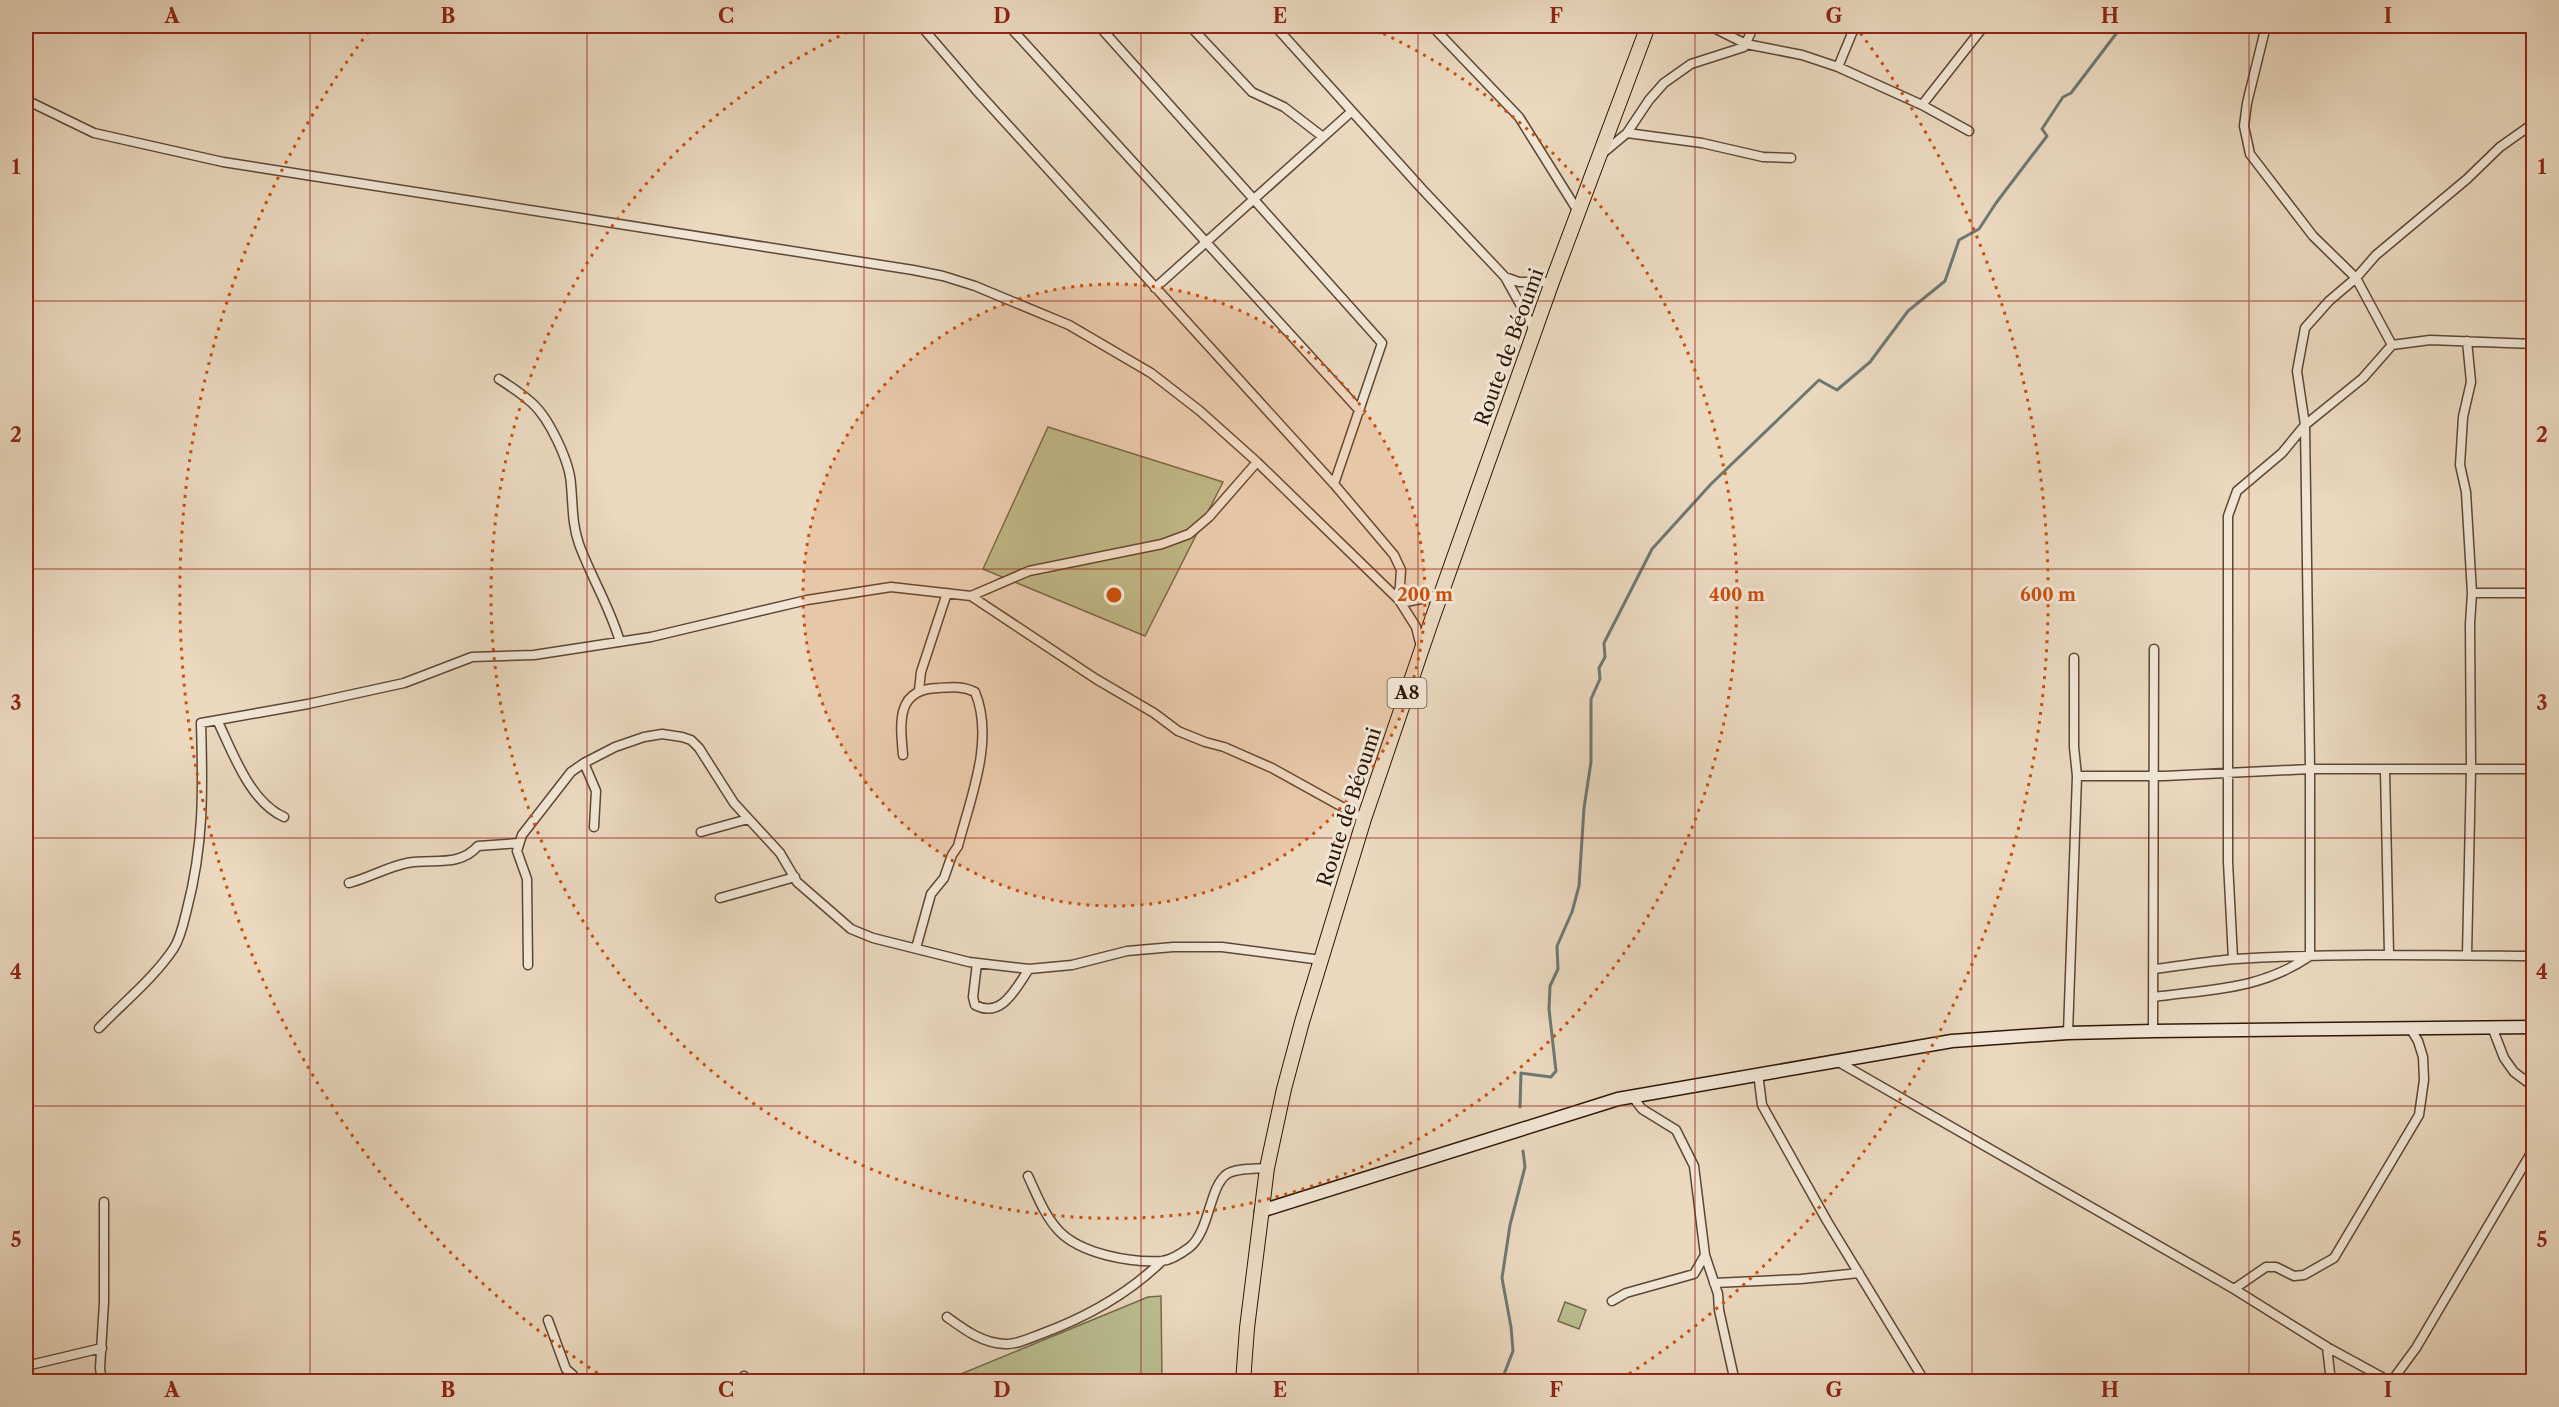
<svg xmlns="http://www.w3.org/2000/svg" width="2559" height="1407" font-family="'Libre Caslon Text',serif">
<style>
.green{fill:#babe90;stroke:#746a4b;stroke-width:1.5}
.lines{fill:none;stroke-linecap:round;stroke-linejoin:round}
.stream{stroke:#6e7871;stroke-width:3}
.street-casing{stroke:#5d4734;stroke-width:11}
.secondary-casing{stroke:#2e1706;stroke-width:15}
.primary-casing{stroke:#2e1706;stroke-width:16}
.street{stroke:#f1e6d5;stroke-width:8}
.secondary{stroke:#f1e6d5;stroke-width:12}
.primary{stroke:#ead8bf;stroke-width:14}
.grid{fill:none;stroke:#8f2418;stroke-width:1.5;stroke-opacity:0.55}
.ring{fill:none;stroke:#cc4f0b;stroke-width:3;stroke-dasharray:3 6}
.labels{text-anchor:middle;dominant-baseline:central;stroke-width:6;stroke-linejoin:round;paint-order:stroke}
.shield{fill:#f1e6d5;stroke:#685544;stroke-width:1.5}
.shield-label{font-size:18px;font-weight:bold;fill:#2e1706}
.street-label{font-size:20px;fill:#2e1706;stroke:#f1e6d5}
.centre{fill:#cc4f0b;stroke:#f1e6d5;stroke-width:3}
.ring-label{font-size:18px;text-anchor:middle;font-weight:bold;fill:#cc4f0b;stroke:#f1e6d5;stroke-width:6;stroke-linejoin:round;paint-order:stroke}
.neatline{fill:none;stroke:#8f2418;stroke-width:2}
.grid-label{font-size:20px;text-anchor:middle;font-weight:bold;fill:#8f2418}
</style>
<rect width="100%" height="100%" fill="#ead8bf"/>
<filter id="stains"><feTurbulence type="fractalNoise" baseFrequency=".00333" numOctaves="4"/><feColorMatrix values="0 0 0 0 .2 0 0 0 0 .09 0 0 0 0 .02 0 0 0 .5 -.17"/></filter>
<radialGradient id="worn" r=".72"><stop offset=".6" stop-color="#630" stop-opacity="0"/><stop offset="1" stop-color="#630" stop-opacity=".3"/></radialGradient>
<path class="green" d="M 1048,427 L 1223,482 L 1145,636 L 983,569 Z
M 1161,1296 L 1162,1381 L 944,1381 L 1148,1297 Z
M 1565,1302 L 1586,1310 L 1579,1329 L 1558,1321 Z"/>
<g class="lines">
<path class="stream" d="M 1520,1107 L 1521,1073 L 1551,1077 L 1556,1071 L 1549,1009 L 1550,986 L 1558,969 L 1557,946 L 1572,912 L 1579,886 L 1584,808 L 1591,762 L 1591,699 L 1600,679 L 1599,668 L 1605,657 L 1604,643 L 1652,549 L 1711,484 L 1819,380 L 1837,390 L 1870,362 L 1908,311 L 1945,281 L 1959,240 L 1979,229 L 1996,203 L 2047,136 L 2042,129 L 2063,97 L 2071,93 L 2122,26
M 1501,1382 L 1513,1351 L 1511,1327 L 1502,1278 L 1510,1225 L 1525,1167 L 1523,1151"/>
<defs>
<path id="street" d="M 921,26 L 976,90 L 1334,484 L 1394,555 L 1401,570 L 1399,600
M 1009,26 L 1360,411
M 1099,26 L 1382,343 L 1334,484
M 1190,26 L 1252,92 L 1284,107 L 1323,137
M 1275,26 L 1422,189 L 1505,277 L 1535,331
M 1432,26 L 1519,117 L 1579,213
M 1710,26 L 1746,44 L 1802,55 L 1838,67 L 1922,105 L 1969,131
M 2266,26 L 2247,103 L 2244,126 L 2250,154 L 2313,236 L 2356,278 L 2392,345
M 1838,67 L 1855,26
M 26,100 L 94,133 L 223,162 L 913,270 L 943,276 L 975,286 L 1069,325 L 1151,373 L 1200,411 L 1257,462 L 1399,600 L 1416,627 L 1421,647
M 1922,105 L 1984,26
M 1627,133 L 1702,143 L 1763,157 L 1791,158
M 1603,153 L 1627,133 L 1649,100 L 1664,83 L 1691,64 L 1744,47 L 1754,26
M 1505,277 L 1519,282 L 1552,282
M 1155,288 L 1351,112
M 499,379 C 510,386 522,394 532,403 C 549,418 570,462 571,485 C 573,506 572,524 579,544 C 591,577 610,607 620,642
M 2472,593 L 2534,593
M 971,596 L 1029,571 L 1162,544 L 1189,534 L 1209,517 L 1257,462
M 1401,603 L 1441,595
M 919,690 L 921,672 L 947,593
M 218,722 C 233,753 250,802 284,817
M 903,755 C 900,722 896,689 938,688 C 953,687 963,686 975,692 C 995,740 970,799 958,846 L 952,855 L 944,878 L 931,894 L 916,948
M 584,763 L 596,791 L 594,827
M 2385,771 L 2389,954
M 2077,776 L 2164,776 L 2310,769 L 2534,769
M 701,832 L 748,819
M 349,883 C 369,878 387,867 407,863 C 433,858 458,868 478,846 L 519,843
M 720,898 L 795,877
M 2467,955 L 2471,770 L 2470,624 L 2472,593 L 2466,492 L 2460,465 L 2463,417 L 2471,382 L 2467,341
M 2233,959 L 2228,862 L 2228,516 L 2237,491 L 2282,453 L 2305,425 L 2363,378 L 2392,345 L 2430,340 L 2534,344
M 977,963 L 973,997 L 975,1005 C 1002,1019 1016,988 1029,969
M 528,965 L 527,879 L 517,851 L 522,835 L 571,772 L 584,763 L 615,747 L 644,737 L 662,734 L 682,737 L 691,740 L 699,748 L 734,803 L 780,853 L 797,882 L 851,929 L 873,938 L 969,962 L 1029,969 L 1072,965 L 1127,951 L 1173,947 L 1222,947 L 1321,960
M 2154,969 C 2181,966 2208,961 2236,959 C 2335,953 2434,955 2534,956
M 2154,997 C 2211,989 2260,990 2310,956 L 2310,769 L 2305,425 L 2297,371 L 2305,328 L 2329,301 L 2356,278 L 2376,255 L 2467,179 L 2500,147 L 2534,123
M 2492,1027 L 2504,1058 L 2514,1072 L 2534,1087
M 99,1028 C 124,1002 154,978 174,948 C 181,937 184,921 187,909 C 204,844 203,790 201,723 L 308,704 L 404,683 L 472,657 L 534,655 L 651,637 L 807,600 L 891,587 L 971,596 L 1096,679 L 1154,713 L 1178,731 L 1205,742 L 1224,747 L 1272,768 L 1364,819
M 2153,1031 L 2154,649
M 2068,1033 L 2077,776 L 2074,747 L 2074,658
M 1835,1060 L 2234,1289 L 2327,1347 L 2391,1382 L 2416,1348 L 2534,1148
M 1758,1073 L 1762,1105 L 1827,1221 L 1925,1382
M 1028,1176 C 1037,1195 1044,1215 1059,1231 C 1081,1254 1131,1263 1162,1261 C 1172,1260 1182,1253 1190,1247 C 1210,1230 1209,1187 1227,1174 C 1236,1168 1256,1169 1267,1168
M 1705,1255 L 1718,1294 L 1719,1310 L 1735,1382
M 1714,1283 L 1801,1279 L 1859,1273
M 2234,1289 L 2266,1267 L 2276,1267 L 2294,1276 L 2304,1275 L 2334,1258 L 2419,1115 L 2424,1080 L 2423,1057 L 2418,1041 L 2410,1028
M 1612,1301 L 1626,1293 L 1694,1274 L 1705,1255 L 1694,1166 L 1676,1130 L 1642,1109 L 1632,1096
M 947,1317 C 965,1330 982,1343 1005,1344 C 1016,1345 1030,1338 1041,1334 C 1087,1317 1127,1295 1162,1261
M 548,1320 L 566,1369 L 573,1375 L 574,1382
M 2327,1347 L 2331,1382
M 26,1366 L 102,1348
M 744,1376 L 745,1382
M 474,1379 L 474,1382
M 102,1382 L 100,1368 L 104,1302 L 104,1202"/>
<path id="secondary" d="M 1261,1211 L 1618,1099 L 1952,1041 L 2068,1033 L 2153,1031 L 2534,1027"/>
<path id="primary" d="M 1243,1382 L 1247,1328 L 1267,1168 L 1284,1089 L 1302,1022 L 1364,819 L 1430,625 L 1552,282 L 1648,26"/>
</defs>
<use href="#street" class="street-casing"/>
<use href="#secondary" class="secondary-casing"/>
<use href="#primary" class="primary-casing"/>
<use href="#street" class="street"/>
<use href="#secondary" class="secondary"/>
<use href="#primary" class="primary"/>
</g>
<path class="grid" d="M 310,26 L 310,1382M 587,26 L 587,1382M 864,26 L 864,1382M 1141,26 L 1141,1382M 1418,26 L 1418,1382M 1695,26 L 1695,1382M 1972,26 L 1972,1382M 2249,26 L 2249,1382M 26,301 L 2534,301M 26,569 L 2534,569M 26,838 L 2534,838M 26,1106 L 2534,1106"/>
<circle cx="1114" cy="595" r="311" fill="#cc4f0b" fill-opacity=".12"/>
<g class="ring">
<circle cx="1114" cy="595" r="311"/>
<path d="M1367 26A623 623 0 1 1 861 26"/>
<path d="M605 1378A934 934 0 0 1 373 26M1855 26A934 934 0 0 1 1623 1378"/>
</g>
<g class="labels">
<rect class="shield" x="1387.5" y="678" width="39" height="30" rx="4.5"/>
<g class="shield-label">
<text x="1407" y="693">A8</text>
</g>
<g class="street-label">
<text transform="translate(1509 347) rotate(-70)">Route de Béoumi</text>
<text transform="translate(1349 807) rotate(-72)">Route de Béoumi</text>
</g>
</g>
<circle cx="1114" cy="595" r="9" class="centre"/>
<g class="ring-label">
<text x="1425" y="601">200 m</text>
<text x="1737" y="601">400 m</text>
<text x="2048" y="601">600 m</text>
</g>
<rect width="2559" height="1407" fill="none" stroke="#ead8bf" stroke-width="66"/>
<rect x="33" y="33" width="2493" height="1341" class="neatline"/>
<g class="grid-label">
<text x="172" y="23">A</text>
<text x="448" y="23">B</text>
<text x="726" y="23">C</text>
<text x="1002" y="23">D</text>
<text x="1280" y="23">E</text>
<text x="1556" y="23">F</text>
<text x="1834" y="23">G</text>
<text x="2110" y="23">H</text>
<text x="2388" y="23">I</text>
<text x="16" y="174">1</text>
<text x="2542" y="174">1</text>
<text x="16" y="442">2</text>
<text x="2542" y="442">2</text>
<text x="16" y="710">3</text>
<text x="2542" y="710">3</text>
<text x="16" y="979">4</text>
<text x="2542" y="979">4</text>
<text x="16" y="1247">5</text>
<text x="2542" y="1247">5</text>
<text x="172" y="1397">A</text>
<text x="448" y="1397">B</text>
<text x="726" y="1397">C</text>
<text x="1002" y="1397">D</text>
<text x="1280" y="1397">E</text>
<text x="1556" y="1397">F</text>
<text x="1834" y="1397">G</text>
<text x="2110" y="1397">H</text>
<text x="2388" y="1397">I</text>
</g>
<rect width="100%" height="100%" filter="url(#stains)"/>
<rect width="100%" height="100%" fill="url(#worn)"/>
</svg>
